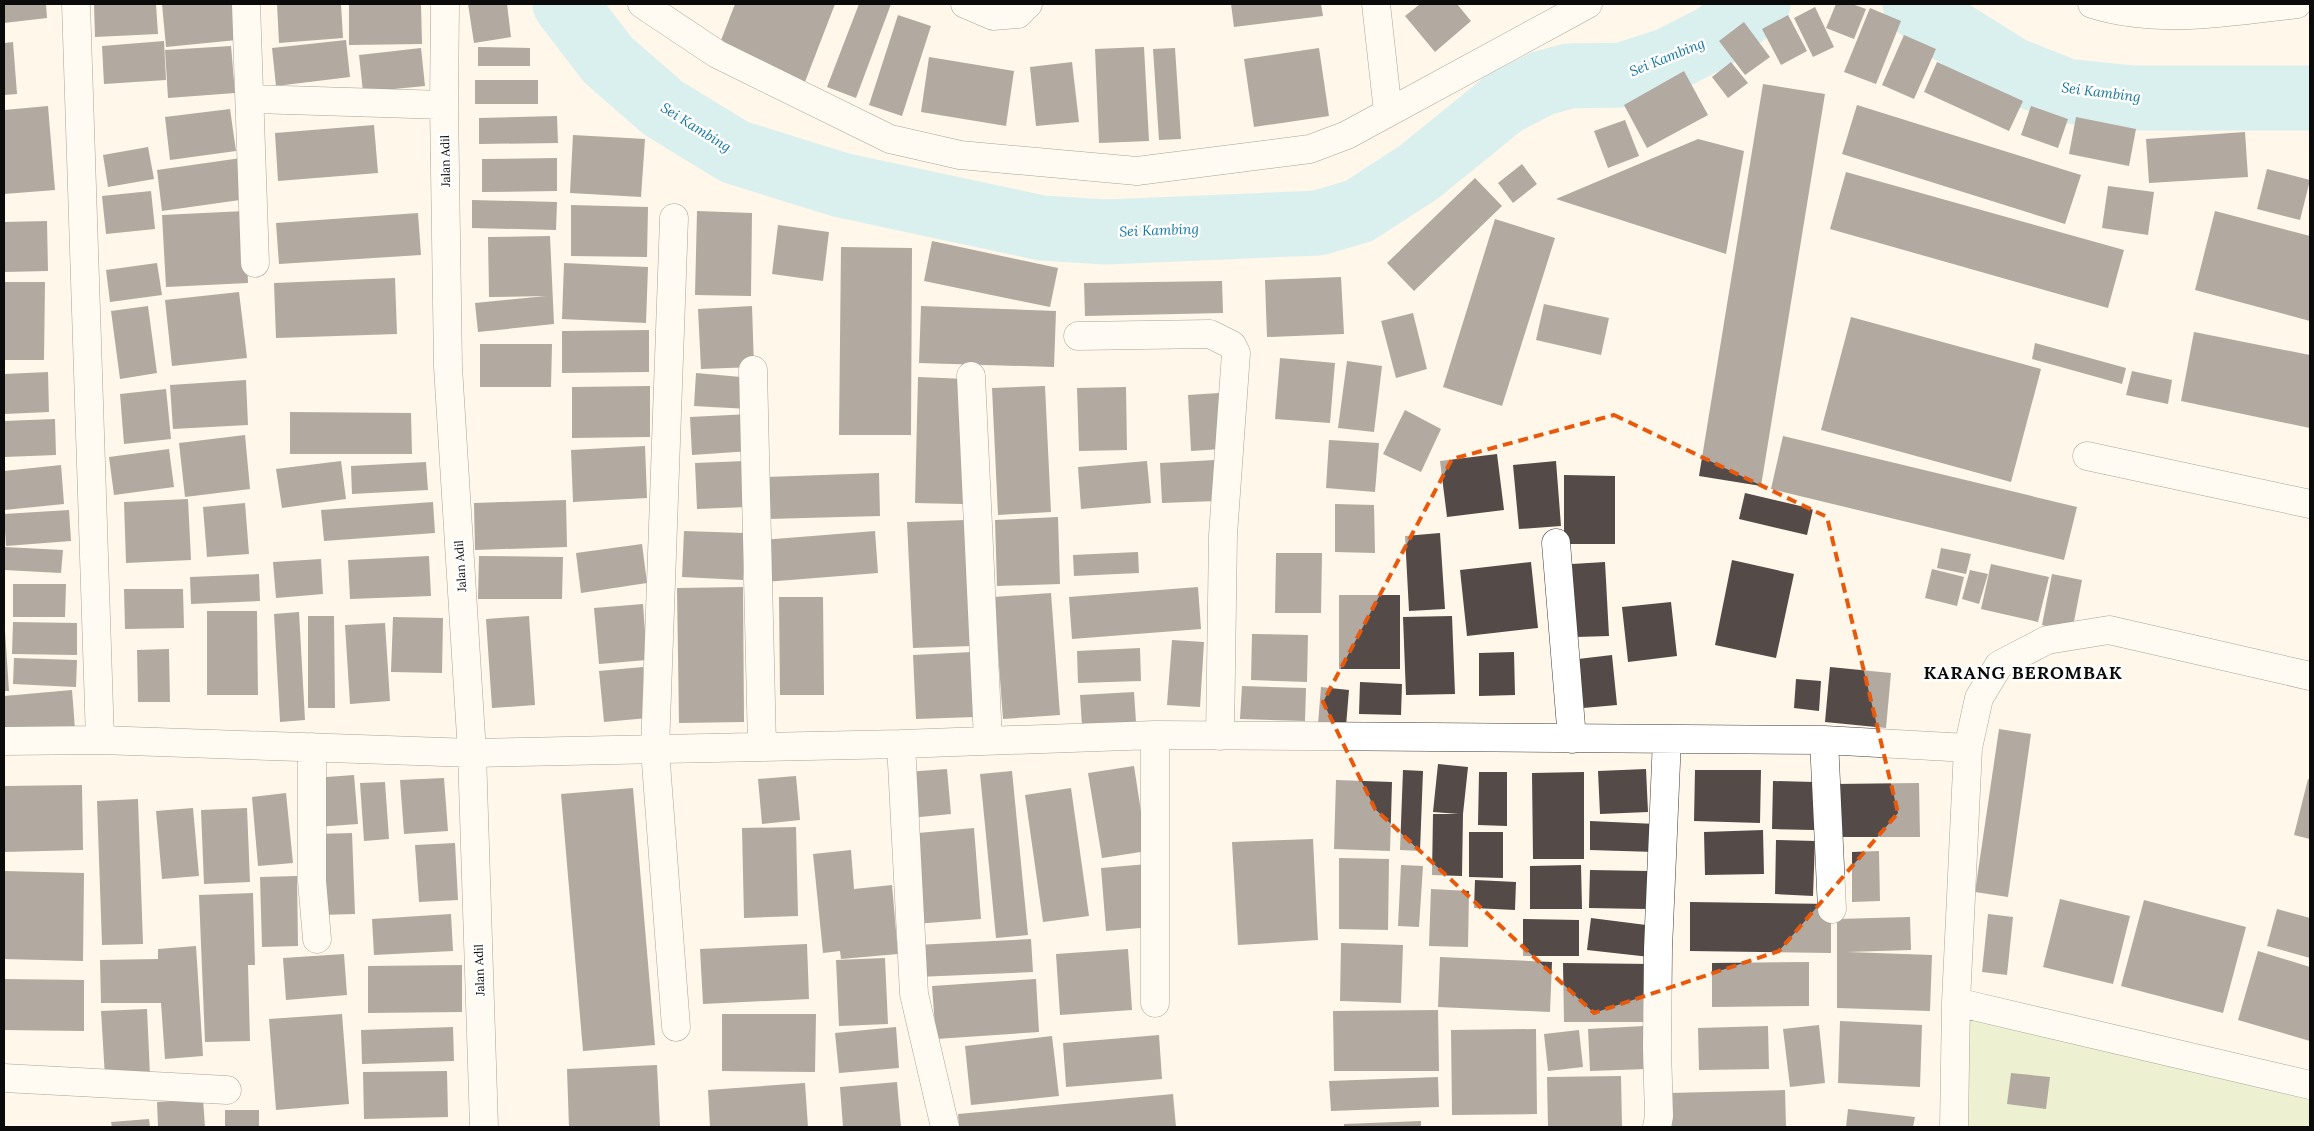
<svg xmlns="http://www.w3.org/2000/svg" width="2314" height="1131" font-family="Lora,serif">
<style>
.green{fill:#d7e9b3}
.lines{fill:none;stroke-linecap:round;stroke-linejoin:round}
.river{stroke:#ade6f7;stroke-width:65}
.building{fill:#544a47}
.minor-casing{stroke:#3e3e3e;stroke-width:29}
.minor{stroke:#fff;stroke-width:28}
.marked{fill:none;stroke:#e8590c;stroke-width:4;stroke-dasharray:10 6;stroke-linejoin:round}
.labels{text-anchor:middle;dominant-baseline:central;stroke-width:5;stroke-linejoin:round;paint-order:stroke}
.street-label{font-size:12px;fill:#0b0b0b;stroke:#fff}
.water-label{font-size:14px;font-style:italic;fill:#14769d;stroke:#fff}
.district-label{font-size:18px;font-weight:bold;letter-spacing:1px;fill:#0b0b0b;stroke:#fff}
</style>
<rect width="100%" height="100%" fill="#fff7e9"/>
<path class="green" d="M 1959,1006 L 2310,1091 L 2310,1127 L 1957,1127 Z"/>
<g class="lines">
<path class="river" d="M 565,4 L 608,60 L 663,108 L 735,152 L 841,185 L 1042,228 L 1106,232 L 1318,223 L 1359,211 L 1419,172 L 1504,103 L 1543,83 L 1569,76 L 1623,75 L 1669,60 L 1714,37 L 1758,4
M 1915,4 L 1939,24 L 2013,70 L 2066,91 L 2133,98 L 2310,98"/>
</g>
<path class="building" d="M 4,4 L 46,4 L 47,18 L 4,23 Z
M 94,4 L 156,4 L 158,34 L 95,37 Z
M 162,4 L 233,4 L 237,40 L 166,47 Z
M 277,4 L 341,4 L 343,38 L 279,43 Z
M 349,4 L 421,4 L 422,44 L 349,45 Z
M 468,4 L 507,4 L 511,37 L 474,43 Z
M 735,4 L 835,4 L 805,82 L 718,48 Z
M 859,4 L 891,4 L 856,98 L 827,87 Z
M 1231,4 L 1321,4 L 1323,16 L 1234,27 Z
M 1420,4 L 1457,4 L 1471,21 L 1435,52 L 1405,16 Z
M 1836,4 L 1852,4 L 1866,9 L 1854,39 L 1826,28 Z
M 1815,7 L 1834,47 L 1813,57 L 1794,18 Z
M 1870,8 L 1901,21 L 1876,84 L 1844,72 Z
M 898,15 L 931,26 L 902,116 L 869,105 Z
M 1788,15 L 1807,51 L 1781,65 L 1762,29 Z
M 1744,22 L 1770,57 L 1745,75 L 1719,41 Z
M 1904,35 L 1936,49 L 1914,99 L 1882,85 Z
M 346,40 L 350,77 L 276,86 L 272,48 Z
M 164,41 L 166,80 L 104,84 L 102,46 Z
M 13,42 L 17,94 L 4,95 L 4,43 Z
M 231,46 L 235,93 L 168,98 L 165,50 Z
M 478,47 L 530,48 L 530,66 L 478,66 Z
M 1144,47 L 1149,141 L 1099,143 L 1095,49 Z
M 421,48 L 425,86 L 363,92 L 359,55 Z
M 1175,48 L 1181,139 L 1159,140 L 1153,49 Z
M 1319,48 L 1329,116 L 1254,127 L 1244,59 Z
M 929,57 L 1014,71 L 1006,126 L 921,112 Z
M 1072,62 L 1079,122 L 1036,126 L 1030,67 Z
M 1731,62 L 1748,83 L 1728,98 L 1712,77 Z
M 1937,62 L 2023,101 L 2009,131 L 1924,92 Z
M 1684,71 L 1708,115 L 1647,148 L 1624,105 Z
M 475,80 L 538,80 L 538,104 L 475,104 Z
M 1763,84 L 1825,94 L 1761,486 L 1699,476 Z
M 1857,105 L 2081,175 L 2065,224 L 1842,154 Z
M 48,106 L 55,190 L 4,194 L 4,110 Z
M 2031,106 L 2068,119 L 2058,148 L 2021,135 Z
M 230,109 L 236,151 L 170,160 L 165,117 Z
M 557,116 L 558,143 L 479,144 L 479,118 Z
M 2076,117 L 2136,129 L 2129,166 L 2069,154 Z
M 1625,120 L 1639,156 L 1608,168 L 1594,131 Z
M 374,125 L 378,173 L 278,181 L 275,133 Z
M 2245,132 L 2248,177 L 2149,183 L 2146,139 Z
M 573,135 L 645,139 L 641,197 L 570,193 Z
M 1698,139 L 1744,151 L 1726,254 L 1556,199 Z
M 148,147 L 154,179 L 108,187 L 103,155 Z
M 241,158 L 247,199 L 162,211 L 157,170 Z
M 557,158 L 557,191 L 482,192 L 482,159 Z
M 1522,164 L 1537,184 L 1513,203 L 1498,183 Z
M 2267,169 L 2310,180 L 2300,220 L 2257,209 Z
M 1846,172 L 2124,250 L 2108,308 L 1830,229 Z
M 1475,178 L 1502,206 L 1414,291 L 1387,263 Z
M 2108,186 L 2154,192 L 2148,235 L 2102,228 Z
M 151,191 L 155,229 L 106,234 L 102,196 Z
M 472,200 L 557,202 L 556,230 L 472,228 Z
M 571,205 L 648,207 L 647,257 L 571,256 Z
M 245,211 L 248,283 L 166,287 L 162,215 Z
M 697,211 L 752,213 L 751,296 L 695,295 Z
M 2215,211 L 2310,236 L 2310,321 L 2195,290 Z
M 418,213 L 421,255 L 279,264 L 276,223 Z
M 1495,219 L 1555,238 L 1502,406 L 1443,387 Z
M 47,221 L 48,271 L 4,272 L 4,222 Z
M 778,225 L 829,232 L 823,281 L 772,274 Z
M 550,236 L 554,324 L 478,332 L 475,303 L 546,296 L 489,297 L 488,237 Z
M 932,241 L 1058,268 L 1050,307 L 924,281 Z
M 841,247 L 912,248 L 911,435 L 839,435 Z
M 157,263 L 162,295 L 110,302 L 106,270 Z
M 564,263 L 648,267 L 646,323 L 562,319 Z
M 1341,277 L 1344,334 L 1267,337 L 1265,280 Z
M 395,278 L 397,334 L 276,338 L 274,283 Z
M 1222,281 L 1223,313 L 1085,316 L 1084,283 Z
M 4,282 L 45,282 L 44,360 L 4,360 Z
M 239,292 L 247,358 L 172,366 L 165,300 Z
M 1544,304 L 1609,318 L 1601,355 L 1536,340 Z
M 148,306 L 157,373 L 120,379 L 111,311 Z
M 752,306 L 754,367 L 701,369 L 698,309 Z
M 921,306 L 1056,311 L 1054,367 L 919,363 Z
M 1413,313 L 1427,369 L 1396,378 L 1381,321 Z
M 1851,317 L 2041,369 L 2011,482 L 1821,430 Z
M 649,330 L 649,372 L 562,373 L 562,331 Z
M 2194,332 L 2310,355 L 2310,428 L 2181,401 Z
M 2035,343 L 2126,368 L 2122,384 L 2032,359 Z
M 480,344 L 552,344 L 551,387 L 480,387 Z
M 1280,358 L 1335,363 L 1330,423 L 1275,419 Z
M 1347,361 L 1382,366 L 1374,432 L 1338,428 Z
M 2132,371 L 2172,380 L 2168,404 L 2126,395 Z
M 48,372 L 49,412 L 4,414 L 4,374 Z
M 696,373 L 752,378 L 749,409 L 694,406 Z
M 918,377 L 967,379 L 963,504 L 915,503 Z
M 246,380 L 248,425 L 173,429 L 170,385 Z
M 650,386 L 650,437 L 572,438 L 572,387 Z
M 1045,386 L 1051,512 L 998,515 L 992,388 Z
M 1126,387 L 1127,450 L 1079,451 L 1077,388 Z
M 166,389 L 171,439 L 124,444 L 120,394 Z
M 1219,393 L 1222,449 L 1191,451 L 1188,395 Z
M 1405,410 L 1441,429 L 1421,472 L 1383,454 Z
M 290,412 L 411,413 L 412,454 L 290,454 Z
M 750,414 L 751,451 L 692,455 L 690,417 Z
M 55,419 L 56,455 L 4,457 L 4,421 Z
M 245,435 L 250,489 L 185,497 L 179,443 Z
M 1783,436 L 2077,507 L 2064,560 L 1771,489 Z
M 1329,440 L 1379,443 L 1375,492 L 1326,488 Z
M 645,446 L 647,498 L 573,502 L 571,450 Z
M 169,449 L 174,487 L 114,495 L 109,457 Z
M 1497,454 L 1504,510 L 1447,517 L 1440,461 Z
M 1215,460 L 1217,501 L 1162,503 L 1160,463 Z
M 341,461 L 346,499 L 282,508 L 276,469 Z
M 746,461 L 748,507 L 697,509 L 695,463 Z
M 1147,461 L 1151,503 L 1081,509 L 1078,467 Z
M 1556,461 L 1561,526 L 1519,529 L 1513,465 Z
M 426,462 L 428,490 L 352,494 L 351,466 Z
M 61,465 L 64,504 L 4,510 L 4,471 Z
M 879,473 L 880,516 L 767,519 L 766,477 Z
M 1564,475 L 1615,476 L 1615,544 L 1564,544 Z
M 1745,493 L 1813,509 L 1807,535 L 1739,519 Z
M 188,499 L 191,560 L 126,563 L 124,502 Z
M 566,500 L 567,547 L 475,550 L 474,503 Z
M 433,502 L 435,533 L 324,541 L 321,510 Z
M 245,503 L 249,554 L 207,557 L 203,507 Z
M 1335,504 L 1374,505 L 1375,553 L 1335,552 Z
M 69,510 L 71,541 L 6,546 L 4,514 Z
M 1058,517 L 1060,584 L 997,586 L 995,520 Z
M 966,520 L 972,646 L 913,648 L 907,522 Z
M 684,531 L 745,533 L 743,580 L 682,577 Z
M 875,531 L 878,573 L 765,582 L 762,540 Z
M 1440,533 L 1445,609 L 1409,611 L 1405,536 Z
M 642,544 L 647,583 L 581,593 L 576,553 Z
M 4,547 L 63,550 L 61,573 L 4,570 Z
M 1941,548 L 1971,554 L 1966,574 L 1937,568 Z
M 1138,552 L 1139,573 L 1074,576 L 1073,555 Z
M 1276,553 L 1322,553 L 1321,613 L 1275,613 Z
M 429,556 L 431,596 L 350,599 L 348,560 Z
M 479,556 L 563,557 L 562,599 L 478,599 Z
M 321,559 L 323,594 L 276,598 L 273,562 Z
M 1732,560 L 1794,574 L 1776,658 L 1715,645 Z
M 1531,562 L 1538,628 L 1467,636 L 1460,570 Z
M 1605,562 L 1609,636 L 1576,637 L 1572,564 Z
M 1991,564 L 2049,577 L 2038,622 L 1981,609 Z
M 1932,569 L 1964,577 L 1957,606 L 1925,598 Z
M 1970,570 L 1988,574 L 1979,604 L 1962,599 Z
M 259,574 L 260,601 L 191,604 L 190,577 Z
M 2052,574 L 2082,580 L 2072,632 L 2042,625 Z
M 13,584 L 66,584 L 65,617 L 13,617 Z
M 743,587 L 744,722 L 679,723 L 677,588 Z
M 1198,587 L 1201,629 L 1072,639 L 1069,597 Z
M 124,589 L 183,589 L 184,628 L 125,629 Z
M 1051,593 L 1060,715 L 1003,719 L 994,597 Z
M 1339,595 L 1400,595 L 1400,669 L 1339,669 Z
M 779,597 L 823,597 L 824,695 L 780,695 Z
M 1671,602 L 1677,656 L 1628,662 L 1622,607 Z
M 643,604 L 647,660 L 599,664 L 594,608 Z
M 207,611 L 257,611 L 258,695 L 207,695 Z
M 299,612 L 305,720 L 280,722 L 274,614 Z
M 308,616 L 334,616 L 335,708 L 308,708 Z
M 529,616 L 535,705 L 492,708 L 486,619 Z
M 1452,616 L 1455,694 L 1406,695 L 1403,617 Z
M 393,617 L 443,618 L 442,673 L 391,672 Z
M 13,622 L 77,623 L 77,655 L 12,654 Z
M 385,623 L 390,701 L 350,704 L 345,625 Z
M 5,631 L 9,691 L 4,691 L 4,632 Z
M 1252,634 L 1308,635 L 1307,682 L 1251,680 Z
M 1172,640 L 1204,642 L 1200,707 L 1167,705 Z
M 1140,648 L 1141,681 L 1078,683 L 1077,651 Z
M 169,649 L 170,702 L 138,702 L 137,650 Z
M 972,652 L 975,717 L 916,719 L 913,655 Z
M 1514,652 L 1515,695 L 1479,696 L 1479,653 Z
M 1612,655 L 1617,705 L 1583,708 L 1578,659 Z
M 14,658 L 77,660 L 76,687 L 13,684 Z
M 643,667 L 648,718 L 604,722 L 599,671 Z
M 1830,667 L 1891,673 L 1886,728 L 1825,722 Z
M 1796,679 L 1821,681 L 1819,711 L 1794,708 Z
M 1360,682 L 1402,684 L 1401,715 L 1359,714 Z
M 1242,686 L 1306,688 L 1305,721 L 1240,719 Z
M 1321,687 L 1349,690 L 1346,726 L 1318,724 Z
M 72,690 L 75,729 L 4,736 L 4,696 Z
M 1134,692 L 1136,722 L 1082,726 L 1080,695 Z
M 1999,729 L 2031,734 L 2008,897 L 1975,892 Z
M 1438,764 L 1468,767 L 1463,814 L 1462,876 L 1432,875 L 1433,814 L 1459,814 L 1433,812 Z
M 1134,766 L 1147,851 L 1102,858 L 1088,773 Z
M 947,769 L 951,814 L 910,818 L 906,772 Z
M 1646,769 L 1648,812 L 1600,814 L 1598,771 Z
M 1403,770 L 1423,771 L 1420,851 L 1400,850 Z
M 1695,770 L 1761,770 L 1760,823 L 1694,821 Z
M 1012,771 L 1028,935 L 996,938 L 980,774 Z
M 1479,772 L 1507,772 L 1507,826 L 1478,825 Z
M 1584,772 L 1584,859 L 1533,859 L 1532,773 Z
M 354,775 L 358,824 L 316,827 L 313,778 Z
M 796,776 L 800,820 L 762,824 L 758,779 Z
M 444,778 L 448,831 L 404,834 L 400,780 Z
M 2308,779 L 2310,780 L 2310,839 L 2294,835 Z
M 1336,780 L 1392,782 L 1390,851 L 1334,849 Z
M 1773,781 L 1815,782 L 1814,830 L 1772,829 Z
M 385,782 L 389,839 L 364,841 L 360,783 Z
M 1919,783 L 1920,837 L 1834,837 L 1834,784 Z
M 82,785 L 83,850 L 4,852 L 4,786 Z
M 633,788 L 655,1045 L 583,1051 L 561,794 Z
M 1071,788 L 1089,916 L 1043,922 L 1025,795 Z
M 286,793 L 293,863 L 258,866 L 252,797 Z
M 138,799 L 143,944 L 102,945 L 97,801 Z
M 193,808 L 199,876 L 162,879 L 156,811 Z
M 247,808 L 250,882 L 204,884 L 201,810 Z
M 1590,821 L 1656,824 L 1655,852 L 1590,850 Z
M 796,827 L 798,916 L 744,918 L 742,828 Z
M 974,828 L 981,919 L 914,924 L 907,834 Z
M 1763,830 L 1764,874 L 1705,875 L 1704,832 Z
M 1469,832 L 1503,832 L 1503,878 L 1469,877 Z
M 352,833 L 355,914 L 320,915 L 317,834 Z
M 1313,839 L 1318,940 L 1238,945 L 1232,842 Z
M 1776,840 L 1815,841 L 1813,896 L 1775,894 Z
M 455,843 L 458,900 L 419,902 L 415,845 Z
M 851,850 L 854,889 L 892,885 L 898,954 L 841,959 L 840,951 L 823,953 L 813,854 Z
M 1879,851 L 1880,901 L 1852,902 L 1852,852 Z
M 1339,858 L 1389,859 L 1388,930 L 1339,929 Z
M 1148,864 L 1152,927 L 1106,931 L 1101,868 Z
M 1401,865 L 1423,866 L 1419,927 L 1398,926 Z
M 1581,865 L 1582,909 L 1530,909 L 1530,866 Z
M 1590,870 L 1648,871 L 1647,909 L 1589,908 Z
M 4,871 L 84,873 L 83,961 L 4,959 Z
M 297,876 L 298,946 L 262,947 L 260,877 Z
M 1475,880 L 1516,882 L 1515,910 L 1474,908 Z
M 1431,889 L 1469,891 L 1468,947 L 1429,946 Z
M 253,893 L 255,965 L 248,965 L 250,1041 L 205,1042 L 199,895 Z
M 2060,899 L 2130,916 L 2113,984 L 2043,967 Z
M 2144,900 L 2246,927 L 2223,1013 L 2121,986 Z
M 1690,902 L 1831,904 L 1831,953 L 1690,951 Z
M 2277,909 L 2310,918 L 2310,958 L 2267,946 Z
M 451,914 L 453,951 L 374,955 L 372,919 Z
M 1988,914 L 2013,917 L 2007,975 L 1982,972 Z
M 1910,917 L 1911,950 L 1847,952 L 1932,955 L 1930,1011 L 1837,1008 L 1837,919 Z
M 1591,918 L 1654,926 L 1650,957 L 1587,950 Z
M 1523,919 L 1579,920 L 1579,956 L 1523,956 Z
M 1031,939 L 1033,972 L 917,977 L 916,945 Z
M 1341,943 L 1403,945 L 1401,1003 L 1340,1001 Z
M 807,944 L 809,999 L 703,1004 L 700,949 Z
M 196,946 L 203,1056 L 165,1059 L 161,1003 L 101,1003 L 100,960 L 158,959 L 158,949 Z
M 1128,949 L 1132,1010 L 1060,1015 L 1056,954 Z
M 2258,951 L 2310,967 L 2310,1041 L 2238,1020 Z
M 344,954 L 347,995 L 286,1000 L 283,958 Z
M 1440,957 L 1552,962 L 1550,1012 L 1438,1007 Z
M 885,958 L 888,1024 L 839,1026 L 836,960 Z
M 1809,962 L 1809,1006 L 1712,1007 L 1712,963 Z
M 1563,963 L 1652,964 L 1652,1022 L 1564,1022 Z
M 462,965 L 462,1012 L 368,1013 L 368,966 Z
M 4,979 L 84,980 L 84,1031 L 4,1030 Z
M 1036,979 L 1039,1032 L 936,1039 L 932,986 Z
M 147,1009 L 150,1075 L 105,1077 L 101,1011 Z
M 1438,1010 L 1439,1071 L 1334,1071 L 1333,1011 Z
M 342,1014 L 349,1104 L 276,1110 L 269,1019 Z
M 722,1014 L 816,1014 L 815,1072 L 722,1071 Z
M 1840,1021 L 1922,1025 L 1920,1087 L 1838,1083 Z
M 1819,1025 L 1825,1083 L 1790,1087 L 1783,1029 Z
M 1644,1026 L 1646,1069 L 1590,1071 L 1588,1029 Z
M 1768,1026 L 1769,1069 L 1699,1070 L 1698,1028 Z
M 453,1027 L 454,1061 L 362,1064 L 361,1030 Z
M 896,1027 L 899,1068 L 839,1073 L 835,1033 Z
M 1536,1029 L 1537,1114 L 1452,1115 L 1451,1030 Z
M 1579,1030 L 1583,1067 L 1548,1071 L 1544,1034 Z
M 1159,1035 L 1162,1079 L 1066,1087 L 1063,1043 Z
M 1052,1036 L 1059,1096 L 971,1105 L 965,1046 Z
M 657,1065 L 660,1127 L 569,1127 L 567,1069 Z
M 447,1071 L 448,1117 L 364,1119 L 363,1072 Z
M 2011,1073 L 2050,1077 L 2046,1109 L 2007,1104 Z
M 1621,1076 L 1622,1127 L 1548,1127 L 1547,1077 Z
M 1438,1077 L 1439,1107 L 1331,1111 L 1329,1081 Z
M 897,1082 L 901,1127 L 843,1127 L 840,1087 Z
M 805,1083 L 808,1127 L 710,1127 L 708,1090 Z
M 1785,1090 L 1786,1127 L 1670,1127 L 1669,1093 Z
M 1173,1094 L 1176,1127 L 959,1127 L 958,1114 Z
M 203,1099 L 205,1127 L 158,1127 L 157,1102 Z
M 1848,1109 L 1915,1117 L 1913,1127 L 1846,1127 Z
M 225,1110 L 259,1110 L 259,1127 L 225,1127 Z
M 149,1119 L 150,1127 L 112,1127 L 111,1122 Z
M 1421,1121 L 1421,1127 L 1344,1127 L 1344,1124 Z"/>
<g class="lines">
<defs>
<path id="minor" d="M 76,4 L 100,740
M 246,4 L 255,263
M 445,4 L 444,105 L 448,367 L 472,753 L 484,1127
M 642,4 L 717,54 L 890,139 L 960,155 L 1137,171 L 1310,149 L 1347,135 L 1588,4
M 965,4 L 993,16 L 1018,14 L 1028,4
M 1376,4 L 1388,112
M 2092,4 C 2158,25 2230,12 2297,4
M 251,99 L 444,105
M 674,218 L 655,750 L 676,1027
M 1078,336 L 1210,334 L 1232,345 L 1236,353 L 1223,535 L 1220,736
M 753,370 L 762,745
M 971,376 L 988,740
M 2087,456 L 2310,504
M 1556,543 L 1572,739
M 1824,740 L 1832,909
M 4,741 L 100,740 L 472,753 L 901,744 L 1155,735 L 1824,740 L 1968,748
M 901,744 L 914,994 L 945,1127
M 312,747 L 312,881 L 317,939
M 1956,1002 L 2310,1085
M 1155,1003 L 1155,735
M 4,1078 L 227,1090
M 1657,1127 L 1659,1116 L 1657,1049 L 1658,949 L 1667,739
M 1954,1127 L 1956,1002 L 1968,748 L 1979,698 L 1999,665 L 2047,640 L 2109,630 L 2310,676"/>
</defs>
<use href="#minor" class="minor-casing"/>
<use href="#minor" class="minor"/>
</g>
<path d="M0 0H2314V1131H0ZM 1614,415 L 1827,517 L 1898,813 L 1779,951 L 1594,1013 L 1375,809 L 1323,702 L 1452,459 Z" fill="#fff7e9" fill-opacity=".55" fill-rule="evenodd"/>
<path class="marked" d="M 1614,415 L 1827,517 L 1898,813 L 1779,951 L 1594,1013 L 1375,809 L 1323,702 L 1452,459 Z"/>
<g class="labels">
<g class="street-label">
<text transform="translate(445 161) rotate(-91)">Jalan Adil</text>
<text transform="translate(460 566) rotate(-94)">Jalan Adil</text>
<text transform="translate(479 970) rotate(-92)">Jalan Adil</text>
</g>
<g class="water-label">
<text transform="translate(1667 57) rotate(-22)">Sei Kambing</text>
<text transform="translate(2101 92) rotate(7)">Sei Kambing</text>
<text transform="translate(696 127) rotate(32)">Sei Kambing</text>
<text transform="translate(1159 230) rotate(-2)">Sei Kambing</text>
</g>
<g class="district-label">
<text x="2023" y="672">KARANG BEROMBAK</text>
</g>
</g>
<rect width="2314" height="1131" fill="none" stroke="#0b0b0b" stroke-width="10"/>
</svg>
